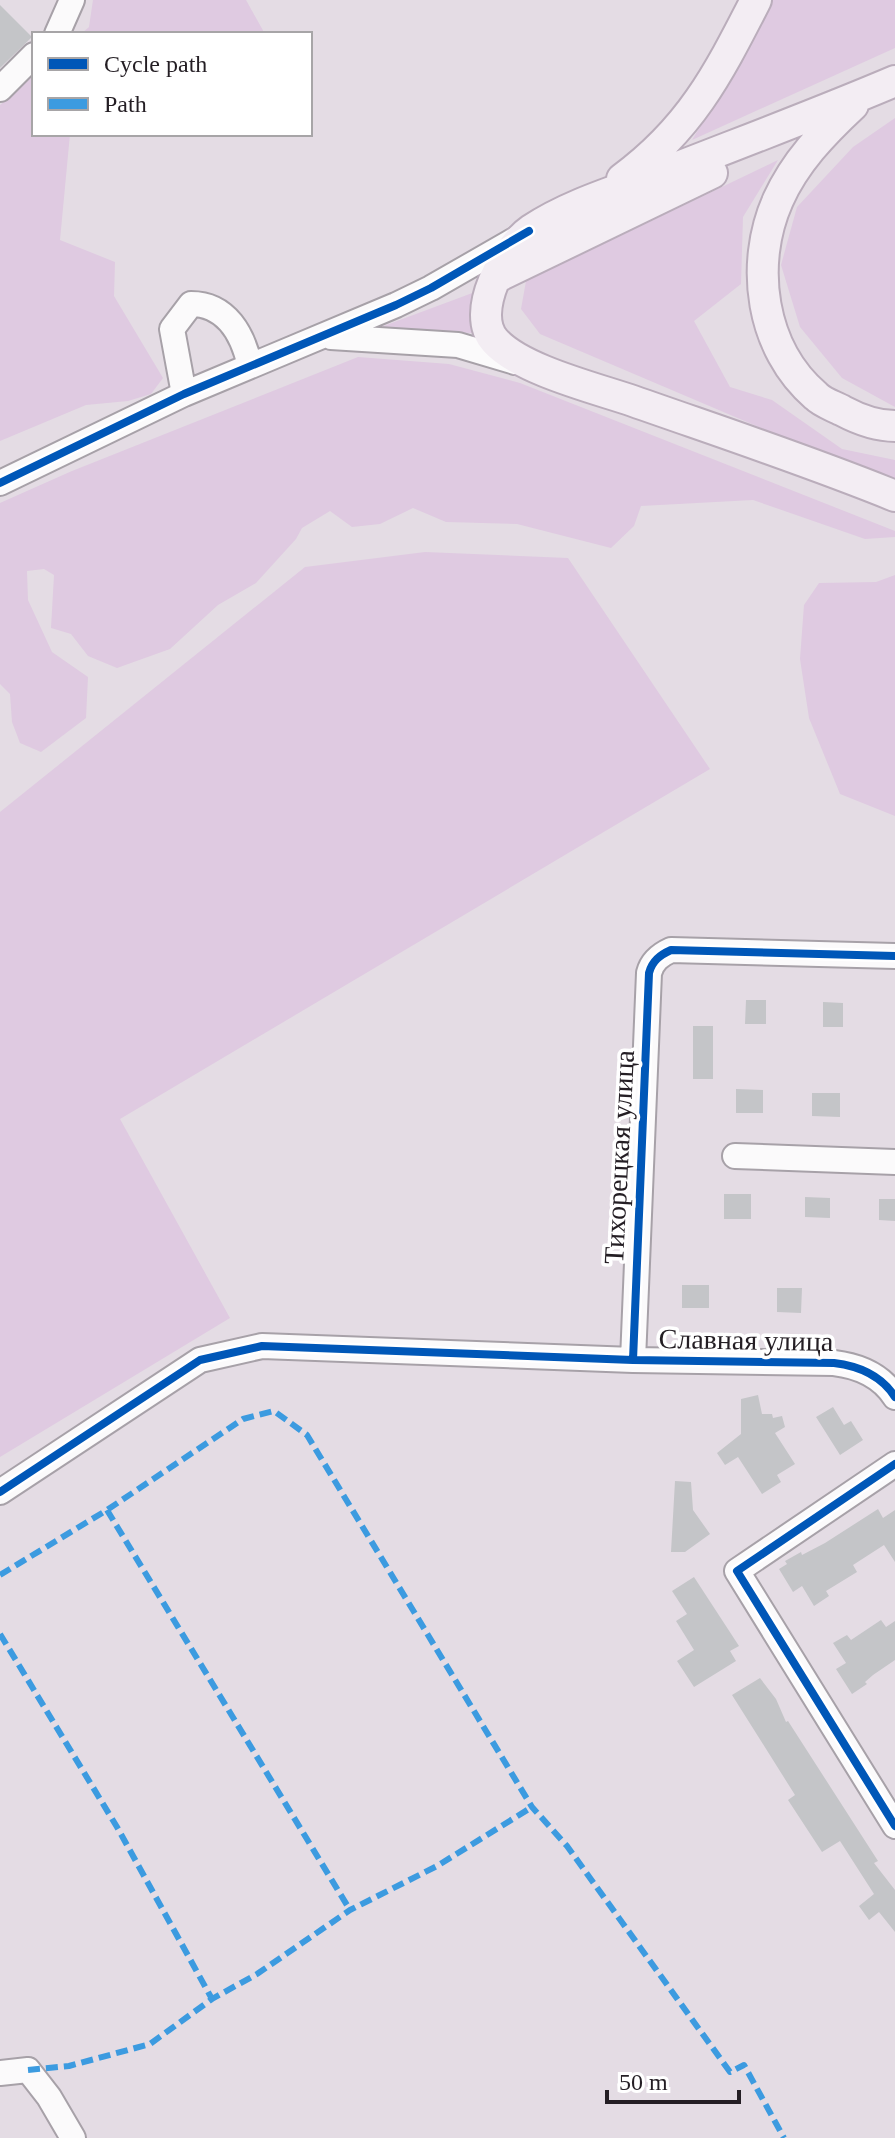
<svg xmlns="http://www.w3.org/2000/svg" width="895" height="2138" font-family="'Times New Roman',serif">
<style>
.green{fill:#dfcae1}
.building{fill:#c4c5c8}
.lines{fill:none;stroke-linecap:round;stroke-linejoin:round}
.minor-casing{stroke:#a7a1a8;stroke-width:28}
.major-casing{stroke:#baadbb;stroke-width:34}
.minor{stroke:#fbfafb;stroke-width:24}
.major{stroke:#f3edf3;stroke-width:30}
.quiet{stroke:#3c9be0;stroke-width:6;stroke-dasharray:12 6;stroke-linecap:butt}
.cycleway-casing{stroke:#fff;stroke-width:13}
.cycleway{stroke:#0057b8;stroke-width:8}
.labels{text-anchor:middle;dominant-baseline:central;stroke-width:7;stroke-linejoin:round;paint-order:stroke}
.street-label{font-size:28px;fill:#241e24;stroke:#fff}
</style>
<rect width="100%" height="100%" fill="#e4dce4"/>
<path class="green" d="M 93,0 L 246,0 L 265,34 L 81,34 L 89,27 Z
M 771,0 L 895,0 L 895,48 L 692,140 L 763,22 Z
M 34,75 L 34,134 L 70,134 L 60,240 L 115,262 L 114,296 L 163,378 L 151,394 L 128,401 L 86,405 L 0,441 L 0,105 Z
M 895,118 L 895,407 L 842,378 L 800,327 L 781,265 L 797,207 L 853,147 Z
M 778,160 L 743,217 L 741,284 L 694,321 L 730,387 L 772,400 L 842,449 L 895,460 L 895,485 L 540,334 L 521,309 L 526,281 Z
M 475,292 L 485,334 L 381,327 Z
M 358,357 L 449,364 L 520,383 L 895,531 L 895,537 L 865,539 L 753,500 L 641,506 L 634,526 L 611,548 L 517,524 L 446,522 L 413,508 L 380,524 L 352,527 L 330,511 L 302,528 L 296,539 L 256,583 L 218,605 L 170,649 L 117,668 L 88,656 L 71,634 L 51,628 L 54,575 L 44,569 L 27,571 L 28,600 L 52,652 L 88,677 L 86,718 L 41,752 L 20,743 L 12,722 L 10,694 L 0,684 L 0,503 L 72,471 Z
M 425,552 L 568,558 L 710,769 L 120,1119 L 230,1318 L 0,1457 L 0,812 L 305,567 Z
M 895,575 L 895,816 L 840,794 L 809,718 L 800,659 L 804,605 L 819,583 L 876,582 Z"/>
<path class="building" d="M 0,5 L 32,37 L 0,68 Z
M 746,1000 L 766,1000 L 766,1024 L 745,1024 Z
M 823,1002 L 843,1003 L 843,1027 L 823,1027 Z
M 693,1026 L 713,1026 L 713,1079 L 693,1079 Z
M 736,1089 L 763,1090 L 763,1113 L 736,1113 Z
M 812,1093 L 840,1093 L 840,1117 L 812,1116 Z
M 724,1194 L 751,1194 L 751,1219 L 724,1219 Z
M 805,1197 L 830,1198 L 830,1218 L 805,1217 Z
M 879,1199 L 895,1199 L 895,1221 L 879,1220 Z
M 682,1285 L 709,1285 L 709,1308 L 682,1308 Z
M 777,1288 L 802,1288 L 801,1313 L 777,1312 Z
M 758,1395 L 762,1414 L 772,1414 L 773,1418 L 782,1416 L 785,1427 L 775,1433 L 795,1464 L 777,1475 L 781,1482 L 762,1494 L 738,1457 L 725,1465 L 717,1453 L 741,1434 L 741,1399 Z
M 833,1407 L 844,1425 L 851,1421 L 863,1440 L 840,1455 L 816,1417 Z
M 675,1481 L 691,1482 L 693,1510 L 710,1534 L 685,1552 L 671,1552 Z
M 878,1509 L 883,1518 L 895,1510 L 895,1562 L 884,1545 L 853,1565 L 857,1572 L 826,1591 L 829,1596 L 814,1606 L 802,1586 L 793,1592 L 779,1569 L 787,1564 L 785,1561 L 801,1552 L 802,1555 L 825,1543 Z
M 694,1577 L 739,1646 L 730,1651 L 736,1661 L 694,1687 L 677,1661 L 694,1650 L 676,1621 L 687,1614 L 672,1591 Z
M 881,1620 L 886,1627 L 895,1621 L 895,1660 L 873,1675 L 865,1682 L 867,1684 L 852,1694 L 836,1669 L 846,1663 L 833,1643 L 847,1635 L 851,1640 Z
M 760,1678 L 776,1699 L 786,1722 L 788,1721 L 878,1861 L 874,1863 L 895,1890 L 895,1932 L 879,1912 L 869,1920 L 859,1906 L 874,1894 L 840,1841 L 822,1852 L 788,1800 L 795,1795 L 732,1695 Z"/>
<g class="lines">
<defs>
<path id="minor" d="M 57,34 L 72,0
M 0,89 L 34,55
M 331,337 L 458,345 L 515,362
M 184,394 L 172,329 L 191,304 C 227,304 243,335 250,366
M 0,483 L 184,394 L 396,305 L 431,288 L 518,238
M 735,1156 L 895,1162
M 633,1360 L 649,973 C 652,961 660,955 671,950 L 895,956
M 895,1464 L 737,1571 L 895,1826
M 0,1492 L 200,1360 L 262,1346 L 633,1360 L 834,1363 C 859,1366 881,1375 895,1397
M 0,2073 L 28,2070 L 49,2097 L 73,2138"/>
<path id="major" d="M 895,81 C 815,115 734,145 653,177 C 612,192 567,206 531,230 C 505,248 469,313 495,341 C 521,370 595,388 633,401 C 721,432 809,461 895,496
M 853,105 C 823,133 795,162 778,200 C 749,265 761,349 816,396 C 823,403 834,406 843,411 C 858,419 877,426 895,426
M 622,179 C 691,128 718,74 756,0
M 495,278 L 712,173"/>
</defs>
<use href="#minor" class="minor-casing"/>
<use href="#major" class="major-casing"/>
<use href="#minor" class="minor"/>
<use href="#major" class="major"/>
<path class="quiet" d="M 107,1510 L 350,1910
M 0,1575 L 107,1510 L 243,1419 L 274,1411 L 307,1435 L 532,1807 L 567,1846 L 730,2072 L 744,2065 L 784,2138
M 0,1634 L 117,1827 L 212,1999
M 28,2070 L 69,2066 L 150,2044 L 212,1999 L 257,1974 L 350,1910 L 437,1866 L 532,1807"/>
<defs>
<path id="cycleway" d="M 0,483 L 184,394 L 396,305 L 431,288 L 529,231
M 633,1360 L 649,973 C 652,961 660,955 671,950 L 895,956
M 895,1464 L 737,1571 L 895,1826
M 0,1492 L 200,1360 L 262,1346 L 633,1360 L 834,1363 C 859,1366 881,1375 895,1397"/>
</defs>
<use href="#cycleway" class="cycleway-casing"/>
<use href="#cycleway" class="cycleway"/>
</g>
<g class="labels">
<g class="street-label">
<text transform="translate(619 1157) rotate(-87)">Тихорецкая улица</text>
<text transform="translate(746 1340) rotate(1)">Славная улица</text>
</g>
</g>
<rect x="32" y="32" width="280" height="104" fill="#ffffff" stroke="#a7a5a7" stroke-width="2"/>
<rect x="48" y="58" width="40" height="12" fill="#0057b8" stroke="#a7a5a7" stroke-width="2"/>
<text x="104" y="72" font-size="24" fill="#241e24">Cycle path</text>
<rect x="48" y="98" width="40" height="12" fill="#3c9be0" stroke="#a7a5a7" stroke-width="2"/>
<text x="104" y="112" font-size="24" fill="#241e24">Path</text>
<path d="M607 2090v12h132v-12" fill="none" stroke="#241e24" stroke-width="4"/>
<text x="619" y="2090" font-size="24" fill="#241e24" stroke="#ffffff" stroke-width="6" paint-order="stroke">50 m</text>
</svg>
